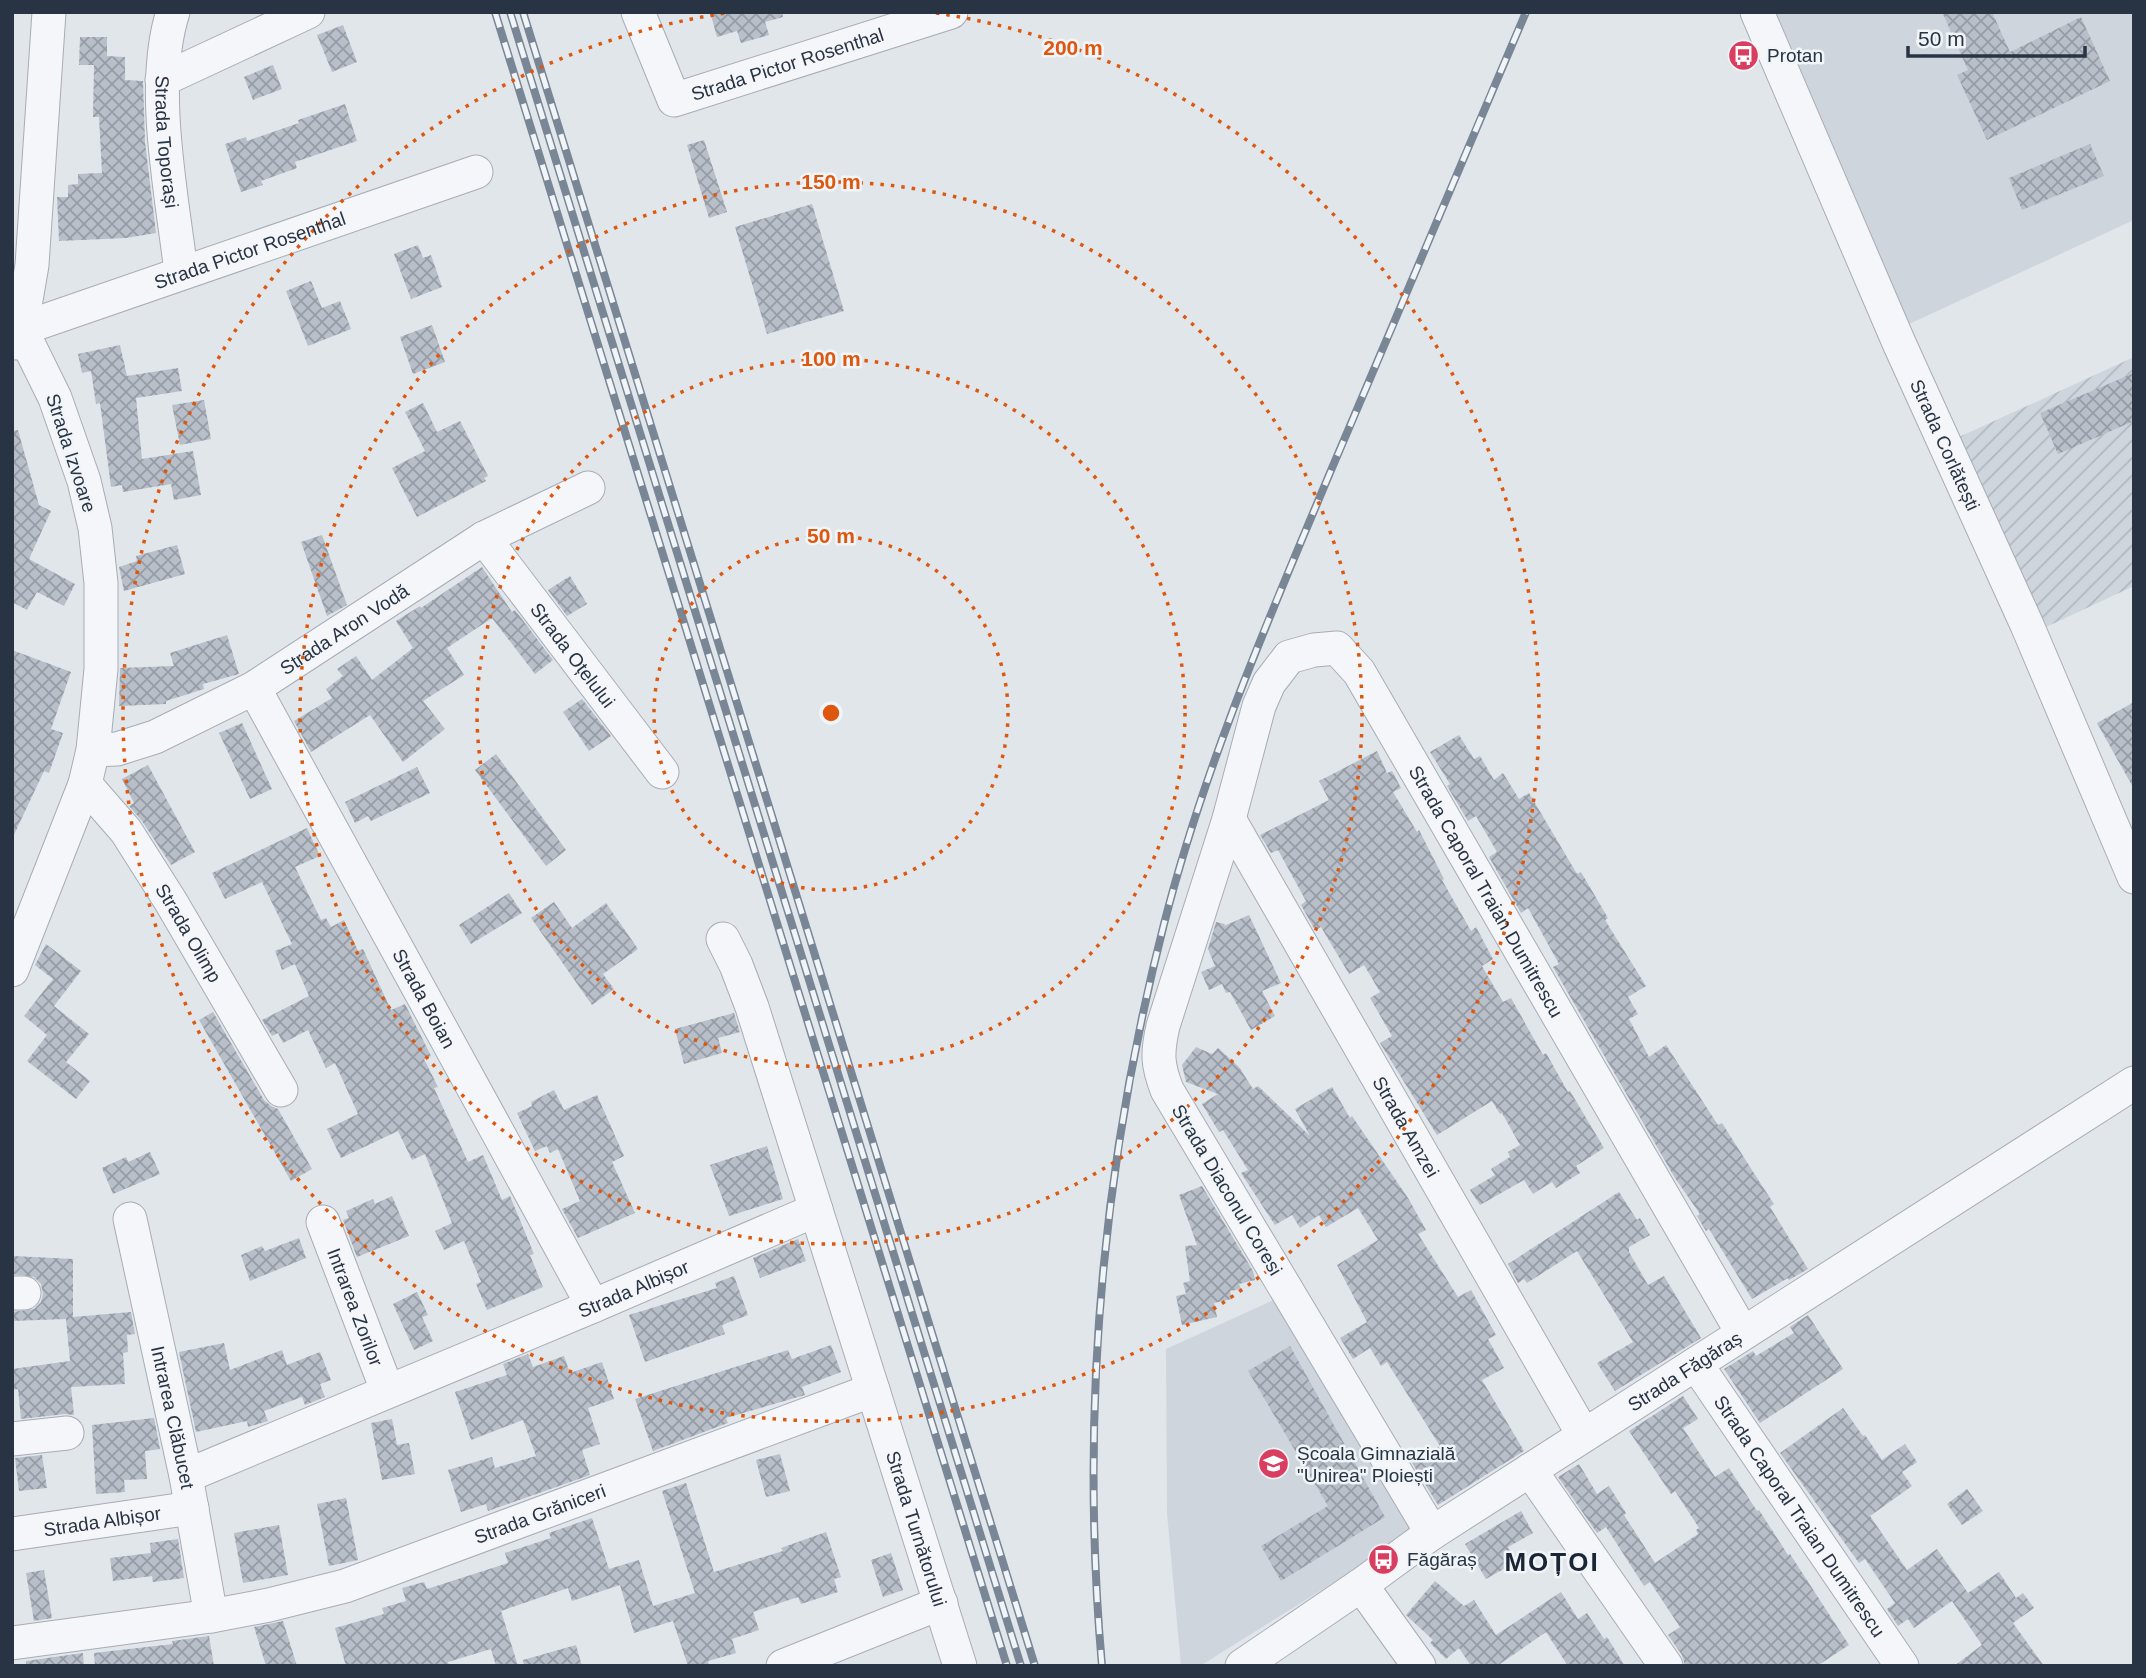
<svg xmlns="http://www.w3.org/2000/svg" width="2146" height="1678" font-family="Helvetica,sans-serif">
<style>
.built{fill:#cfd5dd}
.industrial{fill:url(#industrial-furrows)}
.building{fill:url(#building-cross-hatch)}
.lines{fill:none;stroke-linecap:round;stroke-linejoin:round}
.minor-casing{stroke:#a6adb6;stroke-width:35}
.minor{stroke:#f4f6f9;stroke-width:33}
.rail-casing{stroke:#798696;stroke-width:8}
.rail{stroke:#f1f5f8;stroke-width:5;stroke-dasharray:16;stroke-linecap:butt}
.ring{fill:none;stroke:#de570f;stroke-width:3.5;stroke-dasharray:3.5 7}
.labels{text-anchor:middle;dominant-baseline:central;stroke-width:5;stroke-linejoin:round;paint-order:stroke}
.poi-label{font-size:19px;fill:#283444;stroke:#f1f5f8;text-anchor:start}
.street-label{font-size:19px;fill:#283444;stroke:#f1f5f8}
.district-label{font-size:26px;font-weight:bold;letter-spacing:2px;fill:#1a2535;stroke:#f1f5f8}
.centre{fill:#de570f;stroke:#f1f5f8;stroke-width:3.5}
.ring-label{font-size:21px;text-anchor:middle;font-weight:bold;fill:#de570f;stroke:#f1f5f8;stroke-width:5;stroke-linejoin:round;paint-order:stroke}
</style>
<defs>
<pattern id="industrial-furrows" width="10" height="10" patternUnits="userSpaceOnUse" patternTransform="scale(1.75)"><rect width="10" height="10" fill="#cfd5dd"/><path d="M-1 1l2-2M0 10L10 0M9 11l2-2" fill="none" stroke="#b2b7bf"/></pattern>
<pattern id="building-cross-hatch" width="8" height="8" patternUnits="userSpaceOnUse" patternTransform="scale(1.75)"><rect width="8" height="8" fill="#b8bfc9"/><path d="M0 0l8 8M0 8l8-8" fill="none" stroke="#969ca5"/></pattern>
</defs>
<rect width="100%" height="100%" fill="#e1e6eb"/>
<path class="built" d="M 1768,12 L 2134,12 L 2134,220 L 1907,325 Z
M 1287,1294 L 1416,1526 L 1344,1576 L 1200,1666 L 1181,1666 L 1167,1513 L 1166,1349 Z"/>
<path class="industrial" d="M 2134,357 L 2134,586 L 2046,627 L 1959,437 Z"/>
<path class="building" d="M 710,12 L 782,12 L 783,17 L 765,22 L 769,35 L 741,43 L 737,31 L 717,37 Z
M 1942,12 L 1992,12 L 2010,52 L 2081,17 L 2110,81 L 1987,140 L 1957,75 L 1968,70 Z
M 343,25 L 357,62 L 332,72 L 317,35 Z
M 80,37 L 107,37 L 107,56 L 125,57 L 125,80 L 143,81 L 145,142 L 156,233 L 126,238 L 59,241 L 57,197 L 68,197 L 68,185 L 78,184 L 78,174 L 102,173 L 99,117 L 93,117 L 94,65 L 79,65 Z
M 273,65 L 282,89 L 253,100 L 244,77 Z
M 345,104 L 357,141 L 295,162 L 297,168 L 261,181 L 263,185 L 241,192 L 225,144 L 246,137 L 247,141 L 299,123 L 298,120 Z
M 704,140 L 727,212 L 709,218 L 687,145 Z
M 2090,144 L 2104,176 L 2022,210 L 2009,178 Z
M 812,204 L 844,311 L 767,334 L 735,227 Z
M 418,245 L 423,258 L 431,255 L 442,287 L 411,299 L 394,254 Z
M 311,281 L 322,308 L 340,301 L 351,329 L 308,346 L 286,291 Z
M 432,325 L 445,362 L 413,374 L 400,337 Z
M 120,345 L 127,376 L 178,368 L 182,391 L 136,398 L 142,459 L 193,451 L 201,495 L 174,500 L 171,484 L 123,492 L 122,485 L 111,487 L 100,403 L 96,404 L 91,371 L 82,373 L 78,354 Z
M 2134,373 L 2134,421 L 2058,454 L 2040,413 Z
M 204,400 L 211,439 L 180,445 L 172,405 Z
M 423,403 L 437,432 L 460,421 L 488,476 L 484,478 L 486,481 L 417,517 L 392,468 L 425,451 L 405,412 Z
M 18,430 L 39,505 L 51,511 L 29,559 L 75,584 L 64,606 L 37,592 L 27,610 L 12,602 L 12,431 Z
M 322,535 L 347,605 L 327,616 L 301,542 Z
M 177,545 L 185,574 L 124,591 L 119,567 L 137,561 L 136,556 Z
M 482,567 L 512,612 L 515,610 L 553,660 L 535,674 L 492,618 L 447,648 L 464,675 L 423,701 L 445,729 L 403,762 L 370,715 L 311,752 L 294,721 L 332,698 L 326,689 L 343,676 L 337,669 L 356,656 L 372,680 L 413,648 L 396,621 L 420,606 L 421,608 Z
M 570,576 L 587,604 L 567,616 L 548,590 Z
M 227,635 L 239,674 L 203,684 L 204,689 L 166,701 L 166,704 L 119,706 L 120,668 L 174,666 L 170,653 Z
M 12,650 L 71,672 L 51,729 L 63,733 L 49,773 L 44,771 L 12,839 Z
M 582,699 L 611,736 L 589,751 L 563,712 Z
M 2134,702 L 2134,789 L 2097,723 Z
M 242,723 L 272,789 L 250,799 L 219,733 Z
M 1459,735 L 1474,759 L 1480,756 L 1494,780 L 1503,773 L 1519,799 L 1529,793 L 1577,874 L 1581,872 L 1608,918 L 1605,920 L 1646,986 L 1628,997 L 1638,1014 L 1629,1019 L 1649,1057 L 1666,1045 L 1718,1125 L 1722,1123 L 1757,1178 L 1774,1204 L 1770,1207 L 1808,1269 L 1789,1280 L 1788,1278 L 1752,1299 L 1709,1229 L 1706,1231 L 1697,1216 L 1700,1214 L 1675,1178 L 1553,967 L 1559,964 L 1528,908 L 1521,913 L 1489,857 L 1497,852 L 1476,816 L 1468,821 L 1447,786 L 1450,784 L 1430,752 Z
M 1377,751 L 1387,773 L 1392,771 L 1401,788 L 1393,792 L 1417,832 L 1419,830 L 1444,879 L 1442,880 L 1471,931 L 1476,927 L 1493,959 L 1482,966 L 1503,1002 L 1511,998 L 1543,1055 L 1546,1053 L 1568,1092 L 1570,1091 L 1604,1148 L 1576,1166 L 1580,1173 L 1556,1188 L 1552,1182 L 1533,1194 L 1524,1180 L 1480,1205 L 1470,1190 L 1495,1175 L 1491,1169 L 1510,1157 L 1508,1152 L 1520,1145 L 1502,1113 L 1500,1114 L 1492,1101 L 1437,1135 L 1380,1043 L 1392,1036 L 1370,998 L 1380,992 L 1364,965 L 1349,974 L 1321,927 L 1315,930 L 1301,905 L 1306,901 L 1278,850 L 1271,853 L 1260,835 L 1329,800 L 1319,781 Z
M 496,754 L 566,850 L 546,866 L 475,770 Z
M 148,765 L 195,852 L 171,865 L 142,821 L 129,806 L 134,803 L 122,779 Z
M 417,767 L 430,793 L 371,821 L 368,816 L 355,823 L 345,802 Z
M 307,828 L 320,856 L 295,867 L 321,920 L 326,918 L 331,927 L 344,920 L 358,951 L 363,949 L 391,1010 L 405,1004 L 431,1056 L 424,1059 L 438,1087 L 434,1088 L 468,1162 L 483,1155 L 502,1200 L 510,1196 L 534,1254 L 530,1255 L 543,1287 L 487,1310 L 476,1284 L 481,1282 L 464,1241 L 444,1250 L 435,1231 L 452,1223 L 425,1154 L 412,1160 L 398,1131 L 341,1158 L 327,1129 L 358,1114 L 335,1063 L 326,1068 L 308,1030 L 283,1043 L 278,1033 L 272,1036 L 262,1020 L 309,996 L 295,964 L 282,970 L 275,951 L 292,944 L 262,882 L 225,899 L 212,873 Z
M 509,893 L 522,913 L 471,944 L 459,925 Z
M 554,902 L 572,928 L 606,903 L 638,949 L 603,974 L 614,989 L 592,1005 L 531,918 Z
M 1249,915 L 1281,983 L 1262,991 L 1275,1016 L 1251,1030 L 1230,992 L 1226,993 L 1222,984 L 1209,990 L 1201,972 L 1215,966 L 1208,949 L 1216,922 L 1225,924 L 1224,926 Z
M 46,944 L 81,971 L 54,1006 L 89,1034 L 66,1062 L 90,1081 L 76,1099 L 27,1061 L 47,1035 L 24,1016 L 53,979 L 35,965 Z
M 213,1012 L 264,1100 L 271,1106 L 278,1109 L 312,1169 L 291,1181 L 199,1020 Z
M 734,1013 L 740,1032 L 718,1038 L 722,1053 L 684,1064 L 675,1029 Z
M 1196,1047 L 1212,1054 L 1218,1048 L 1239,1067 L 1253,1089 L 1258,1086 L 1310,1136 L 1295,1109 L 1332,1087 L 1350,1118 L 1352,1116 L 1408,1198 L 1426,1230 L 1418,1234 L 1458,1297 L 1471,1290 L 1496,1335 L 1488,1339 L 1504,1368 L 1482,1380 L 1524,1451 L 1438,1505 L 1412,1463 L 1440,1446 L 1387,1362 L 1381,1366 L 1370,1348 L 1353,1359 L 1340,1338 L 1367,1322 L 1337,1265 L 1378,1240 L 1358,1208 L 1326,1227 L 1319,1215 L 1300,1228 L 1292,1215 L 1275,1225 L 1241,1173 L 1248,1170 L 1223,1130 L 1219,1132 L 1202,1104 L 1218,1094 L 1186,1082 L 1182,1065 Z
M 554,1090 L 564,1110 L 597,1095 L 624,1156 L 612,1162 L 635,1213 L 578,1238 L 562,1209 L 580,1201 L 558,1149 L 550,1153 L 547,1146 L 535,1151 L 517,1113 L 532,1106 L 531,1102 Z
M 767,1146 L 783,1199 L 729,1216 L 710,1165 Z
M 150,1152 L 160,1174 L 113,1194 L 102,1168 L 126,1157 L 128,1162 Z
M 1202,1186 L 1253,1271 L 1255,1280 L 1239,1284 L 1241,1289 L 1230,1291 L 1232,1299 L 1214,1303 L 1217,1317 L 1182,1325 L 1176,1296 L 1186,1294 L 1183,1283 L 1190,1281 L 1185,1246 L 1197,1245 L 1179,1195 Z
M 1619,1192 L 1637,1220 L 1640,1218 L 1650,1235 L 1629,1247 L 1629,1252 L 1648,1285 L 1664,1276 L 1701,1338 L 1615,1391 L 1597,1363 L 1633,1342 L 1577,1251 L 1527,1283 L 1524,1279 L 1518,1283 L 1508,1264 Z
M 392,1196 L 409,1236 L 357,1257 L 343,1220 L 349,1218 L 346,1211 L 373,1199 L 375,1204 Z
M 299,1238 L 306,1258 L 250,1281 L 241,1255 L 262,1246 L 265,1251 Z
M 798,1239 L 806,1261 L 760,1278 L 753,1258 Z
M 13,1256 L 73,1259 L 73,1317 L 131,1312 L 135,1334 L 127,1335 L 128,1352 L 123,1353 L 125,1384 L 71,1387 L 74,1415 L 65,1414 L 21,1419 L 18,1389 L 12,1390 L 12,1369 L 70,1361 L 66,1319 L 12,1321 L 12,1312 L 34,1309 L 41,1302 L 43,1294 L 41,1284 L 34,1277 L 12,1274 Z
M 734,1276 L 748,1315 L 722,1325 L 725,1334 L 645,1362 L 629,1315 L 717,1288 L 715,1283 Z
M 417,1292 L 428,1315 L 422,1317 L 433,1341 L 414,1350 L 393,1304 Z
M 1808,1315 L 1843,1369 L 1760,1423 L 1724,1369 L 1753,1351 L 1756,1356 L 1794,1333 L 1790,1327 Z
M 224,1343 L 230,1370 L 282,1350 L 287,1365 L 320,1352 L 331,1380 L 320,1384 L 325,1397 L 305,1405 L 302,1397 L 264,1411 L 268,1421 L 248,1427 L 247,1421 L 196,1432 L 179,1352 Z
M 831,1345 L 841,1372 L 802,1387 L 805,1395 L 726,1418 L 728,1423 L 653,1451 L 635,1399 L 788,1350 L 792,1359 Z
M 1290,1346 L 1385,1517 L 1281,1581 L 1261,1546 L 1328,1506 L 1248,1371 Z
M 528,1354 L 533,1367 L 564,1356 L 570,1373 L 602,1362 L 614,1399 L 588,1408 L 600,1444 L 582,1450 L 590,1475 L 488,1511 L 486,1504 L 461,1512 L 448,1470 L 492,1457 L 495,1468 L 536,1456 L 523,1420 L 471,1440 L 455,1392 L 507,1375 L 503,1364 Z
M 1683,1396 L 1698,1419 L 1683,1428 L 1715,1477 L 1729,1468 L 1757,1511 L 1759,1510 L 1788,1555 L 1790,1554 L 1849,1645 L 1817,1666 L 1685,1666 L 1682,1655 L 1668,1635 L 1680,1627 L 1650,1582 L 1644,1586 L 1606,1527 L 1597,1533 L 1558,1477 L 1579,1464 L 1597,1494 L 1609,1486 L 1626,1513 L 1624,1515 L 1655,1563 L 1698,1534 L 1696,1530 L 1699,1528 L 1675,1491 L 1671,1494 L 1629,1431 Z
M 1843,1408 L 1863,1436 L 1865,1435 L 1882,1460 L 1905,1444 L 1917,1462 L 1902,1472 L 1912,1486 L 1870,1516 L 1907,1570 L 1937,1549 L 1968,1593 L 1999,1572 L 2016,1598 L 2023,1593 L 2034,1608 L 2013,1623 L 2044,1666 L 1954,1666 L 1982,1645 L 1952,1601 L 1914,1628 L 1908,1619 L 1898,1626 L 1887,1609 L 1895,1603 L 1865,1559 L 1859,1563 L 1780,1453 Z
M 154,1418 L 160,1449 L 145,1451 L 147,1479 L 124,1480 L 125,1492 L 96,1494 L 92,1425 Z
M 392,1419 L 397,1445 L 409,1443 L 415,1474 L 382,1480 L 371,1423 Z
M 780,1454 L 790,1491 L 766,1497 L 756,1460 Z
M 42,1455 L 47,1488 L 19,1491 L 15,1458 Z
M 686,1483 L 714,1572 L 783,1551 L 781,1548 L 826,1532 L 841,1577 L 834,1579 L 838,1592 L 801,1604 L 798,1597 L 753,1612 L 759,1630 L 732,1639 L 736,1653 L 708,1661 L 709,1666 L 688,1666 L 673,1621 L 634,1633 L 620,1585 L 572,1601 L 568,1588 L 501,1611 L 518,1666 L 496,1666 L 491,1649 L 448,1662 L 449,1666 L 346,1666 L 335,1628 L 384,1614 L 382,1608 L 406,1601 L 402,1588 L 424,1582 L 427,1589 L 508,1563 L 505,1553 L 551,1538 L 549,1533 L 592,1518 L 609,1569 L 639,1560 L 653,1606 L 695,1593 L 662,1491 Z
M 1967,1489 L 1983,1511 L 1962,1525 L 1947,1504 Z
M 346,1498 L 358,1560 L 329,1566 L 317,1504 Z
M 1521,1511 L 1533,1533 L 1508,1547 L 1516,1562 L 1486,1579 L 1465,1544 Z
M 279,1525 L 288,1575 L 243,1583 L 234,1533 Z
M 178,1539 L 184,1578 L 153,1582 L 152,1576 L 113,1581 L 110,1558 L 151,1553 L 150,1543 Z
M 891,1553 L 903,1590 L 883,1597 L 871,1560 Z
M 44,1570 L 52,1618 L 34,1621 L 26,1573 Z
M 1435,1581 L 1464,1606 L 1474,1600 L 1496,1635 L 1561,1592 L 1578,1619 L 1587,1613 L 1604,1639 L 1607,1637 L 1625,1666 L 1568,1666 L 1546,1632 L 1497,1666 L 1471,1666 L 1459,1648 L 1446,1659 L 1430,1643 L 1433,1640 L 1406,1615 Z
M 283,1621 L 297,1666 L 266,1666 L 254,1627 Z
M 209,1636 L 214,1666 L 95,1666 L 94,1653 L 173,1644 L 172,1641 Z
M 576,1645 L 582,1666 L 524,1666 L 523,1660 Z
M 83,1653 L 84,1666 L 26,1666 L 26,1661 Z"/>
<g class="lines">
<defs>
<g id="minor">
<path id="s1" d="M 173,12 C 149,86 172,195 181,272"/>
<path id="s2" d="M 638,12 L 674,100 L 951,12"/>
<path id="s3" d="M 1757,12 L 1899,343 L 2027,625 L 2134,877"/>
<path d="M 162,80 L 308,12"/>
<path id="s4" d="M 21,329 L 476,172"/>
<path d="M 16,343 L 21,329 L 32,265 L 49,12"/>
<path id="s5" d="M 484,538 L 662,772"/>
<path id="s6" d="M 254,688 L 593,1306"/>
<path id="s7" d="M 93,750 L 117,749 L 155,737 L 254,688 L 484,538 L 588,488"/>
<path id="s8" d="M 85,784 L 126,831 L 171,902 L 281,1090"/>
<path id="s9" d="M 1229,819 L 1583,1434"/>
<path id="s10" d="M 723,939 L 736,965 L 752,1007 L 960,1666"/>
<path d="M 12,970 L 85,784 L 93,750 L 101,669 L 101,583 L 95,528 L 84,481 L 55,398 L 21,329"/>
<path id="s11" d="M 130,1219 L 186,1476 L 211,1616"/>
<path id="s12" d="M 323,1222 L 387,1390"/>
<path d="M 12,1293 L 24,1293"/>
<path id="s13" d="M 1696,1364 L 1902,1666"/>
<path d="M 12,1439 L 67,1433"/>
<path d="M 1530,1470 L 1666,1666"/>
<path id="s14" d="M 186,1476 L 593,1306 L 816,1210"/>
<path id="s15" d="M 1432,1533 L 1167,1090 C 1157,1064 1157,1053 1163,1026 L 1229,819 L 1259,706 L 1269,683 L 1289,657 L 1314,650 L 1337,648 L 1359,672 L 1742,1332"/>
<path id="s16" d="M 12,1534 L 192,1508"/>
<path d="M 1361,1585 L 1419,1666"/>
<path id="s17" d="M 12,1643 L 211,1616 L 269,1605 L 345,1586 L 873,1390"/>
<path d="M 783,1666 L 941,1603"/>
<path id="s18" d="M 1242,1666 L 1361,1585 L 1432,1533 L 2134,1083"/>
</g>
</defs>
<use href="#minor" class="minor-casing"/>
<use href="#minor" class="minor"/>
<defs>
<path id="rail" d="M 495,12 L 1007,1666
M 510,12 L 1021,1666
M 523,12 L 1035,1666
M 1102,1666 C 1080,1417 1102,1166 1164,924 C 1204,767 1269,618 1332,468 C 1397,316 1461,164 1526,12"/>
</defs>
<use href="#rail" class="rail-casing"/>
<use href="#rail" class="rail"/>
</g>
<g class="ring">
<circle cx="831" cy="713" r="177"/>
<circle cx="831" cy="713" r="354"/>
<circle cx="831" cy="713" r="531"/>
<path d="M936 13A708 708 0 1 1 726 13"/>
</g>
<defs>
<symbol id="bus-disc" viewBox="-11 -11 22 22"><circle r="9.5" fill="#d93d5f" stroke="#f1f5f8"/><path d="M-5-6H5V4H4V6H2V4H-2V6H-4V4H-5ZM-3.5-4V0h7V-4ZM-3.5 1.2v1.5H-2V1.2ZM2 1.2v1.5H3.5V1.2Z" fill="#fff"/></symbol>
<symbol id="school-disc" viewBox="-11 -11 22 22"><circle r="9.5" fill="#d93d5f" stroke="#f1f5f8"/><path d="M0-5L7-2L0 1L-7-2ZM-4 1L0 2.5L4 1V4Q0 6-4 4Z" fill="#fff"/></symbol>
</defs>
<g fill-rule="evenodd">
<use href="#bus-disc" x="1726" y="38" width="35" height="35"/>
<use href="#school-disc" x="1256" y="1446" width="35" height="35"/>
<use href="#bus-disc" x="1366" y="1542" width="35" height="35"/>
</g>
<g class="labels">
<g class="poi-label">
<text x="1767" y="55">Protan</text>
<text x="1297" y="1453">Școala Gimnazială<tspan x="1297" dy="22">"Unirea" Ploiești</tspan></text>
<text x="1407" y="1559">Făgăraș</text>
</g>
<g class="street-label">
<text stroke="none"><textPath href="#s2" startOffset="214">Strada Pictor Rosenthal</textPath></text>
<text stroke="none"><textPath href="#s1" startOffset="131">Strada Toporași</textPath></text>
<text stroke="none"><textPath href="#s4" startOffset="242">Strada Pictor Rosenthal</textPath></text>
<text stroke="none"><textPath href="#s3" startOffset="472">Strada Corlătești</textPath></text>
<text transform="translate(71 453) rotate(72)">Strada Izvoare</text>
<text stroke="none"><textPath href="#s7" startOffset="282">Strada Aron Vodă</textPath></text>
<text stroke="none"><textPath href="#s5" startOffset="147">Strada Oțelului</textPath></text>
<text stroke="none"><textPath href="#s15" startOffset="1309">Strada Caporal Traian Dumitrescu</textPath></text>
<text stroke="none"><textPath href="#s8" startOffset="182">Strada Olimp</textPath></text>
<text stroke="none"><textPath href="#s6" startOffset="354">Strada Boian</textPath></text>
<text stroke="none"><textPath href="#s9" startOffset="355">Strada Amzei</textPath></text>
<text transform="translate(1227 1190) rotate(59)">Strada Diaconul Coresi</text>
<text stroke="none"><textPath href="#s14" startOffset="485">Strada Albișor</textPath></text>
<text stroke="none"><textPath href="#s12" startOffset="91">Intrarea Zorilor</textPath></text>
<text stroke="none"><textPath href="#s18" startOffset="532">Strada Făgăraș</textPath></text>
<text stroke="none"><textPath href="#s11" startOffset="203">Intrarea Clăbucet</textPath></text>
<text stroke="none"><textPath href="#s17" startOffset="546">Strada Grăniceri</textPath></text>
<text stroke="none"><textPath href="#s13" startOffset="184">Strada Caporal Traian Dumitrescu</textPath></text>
<text stroke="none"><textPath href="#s16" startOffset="91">Strada Albișor</textPath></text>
<text stroke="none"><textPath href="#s10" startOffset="621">Strada Turnătorului</textPath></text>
</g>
<g class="district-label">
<text x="1552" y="1562">MOȚOI</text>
</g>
</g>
<circle cx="831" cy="713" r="10" class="centre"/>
<g class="ring-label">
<text x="1073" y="55">200 m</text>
<text x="831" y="189">150 m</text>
<text x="831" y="366">100 m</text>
<text x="831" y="543">50 m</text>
</g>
<rect width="2146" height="1678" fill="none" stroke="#283444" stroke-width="28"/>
<path d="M1908 46v10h177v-10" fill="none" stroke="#283444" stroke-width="3.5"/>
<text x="1918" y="46" font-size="21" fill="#283444" stroke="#f1f5f8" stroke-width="5" paint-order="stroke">50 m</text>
</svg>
